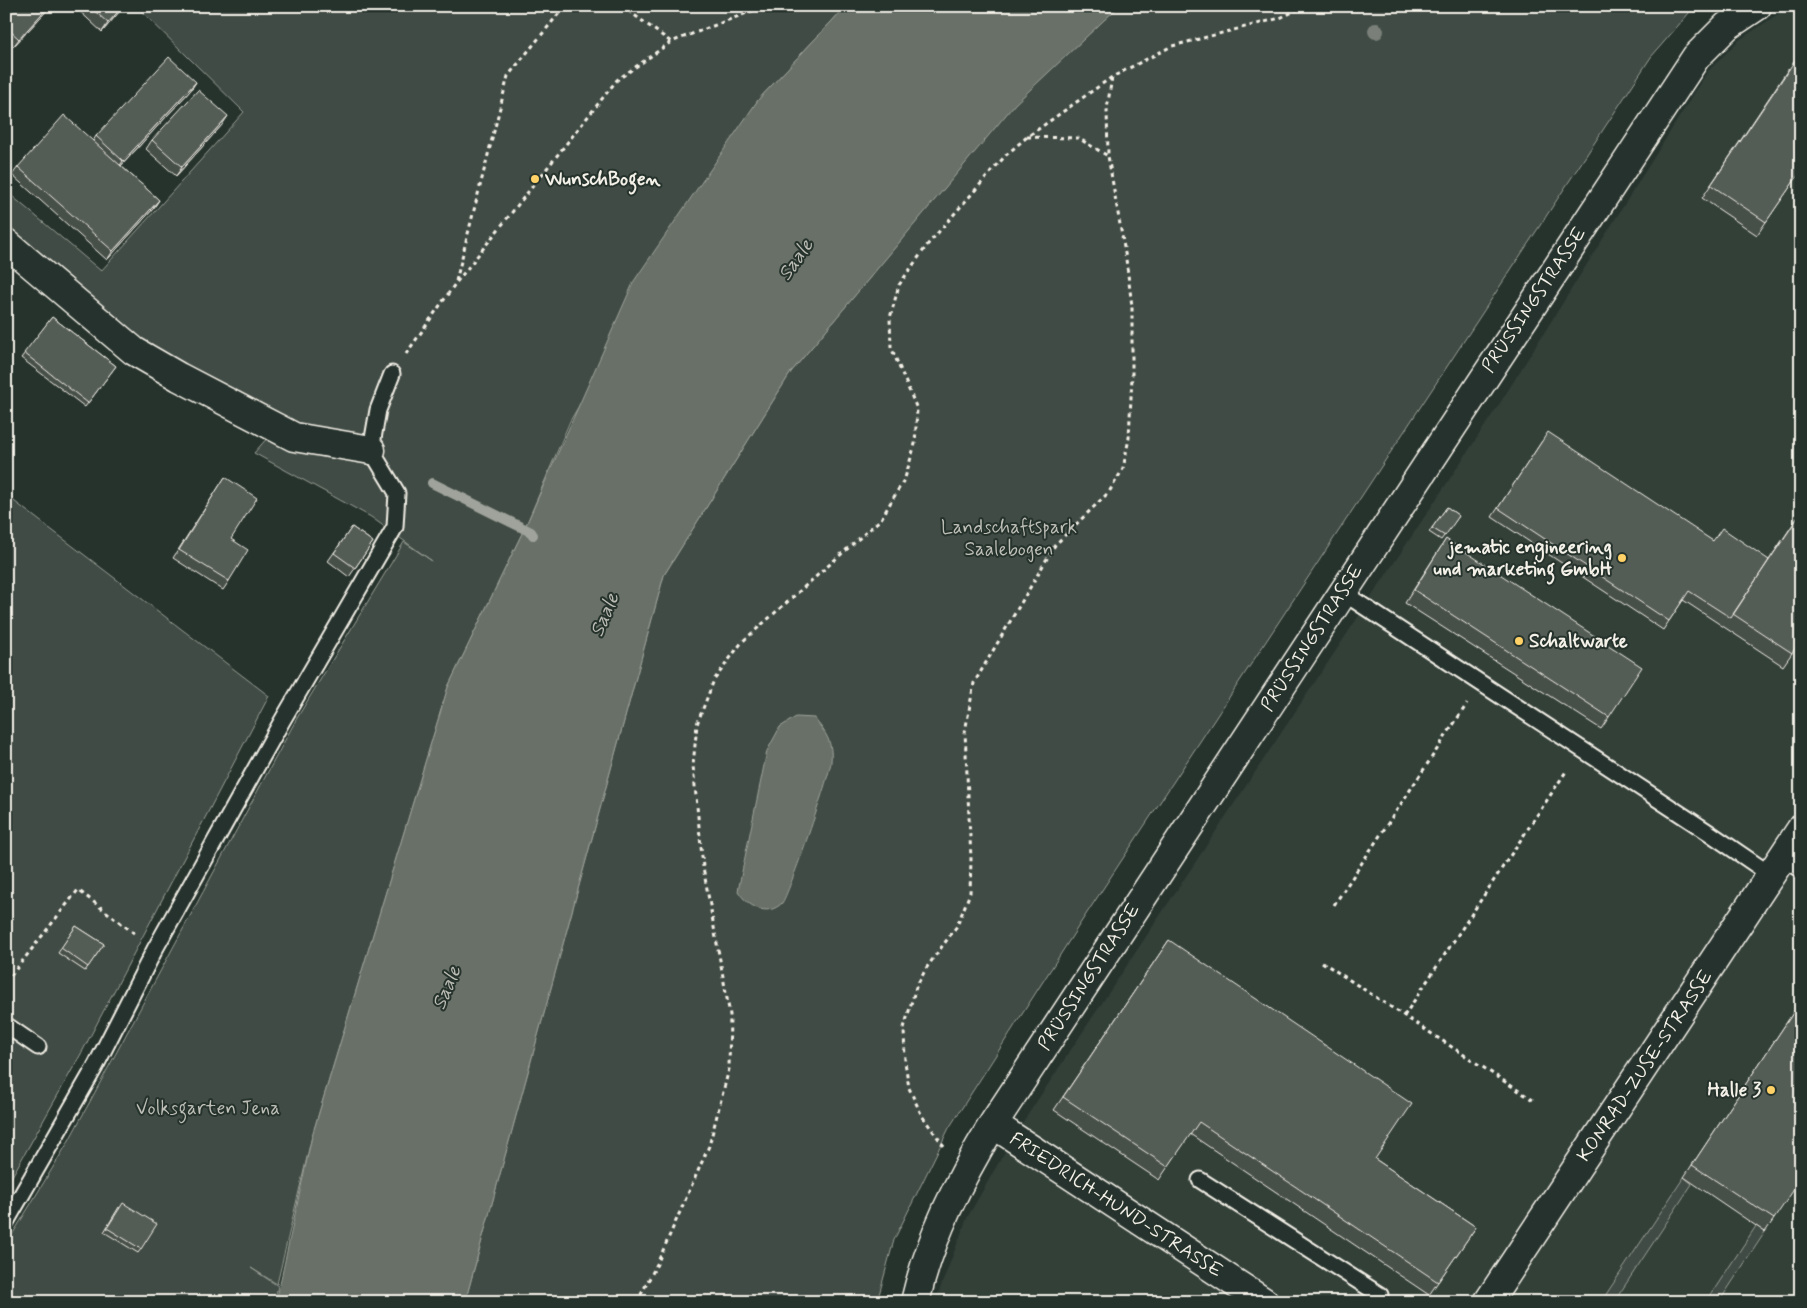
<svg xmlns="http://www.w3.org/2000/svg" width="1807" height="1308" font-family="Mynerve,sans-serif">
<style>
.built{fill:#333f39}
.green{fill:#414b45;stroke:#9a9e96}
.water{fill:#676f68;stroke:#9fa39b}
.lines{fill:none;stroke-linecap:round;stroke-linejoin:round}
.stream{stroke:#9fa39b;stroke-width:10}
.service-casing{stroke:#f4f1e8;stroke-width:19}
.minor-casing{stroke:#f4f1e8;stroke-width:31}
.path{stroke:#f4f1e8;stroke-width:3;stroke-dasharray:4 4;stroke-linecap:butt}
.service{stroke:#26332d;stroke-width:15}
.minor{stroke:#26332d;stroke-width:28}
.tree{fill:#7a8079}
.wall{fill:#474f49;stroke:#f4f1e8}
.shaded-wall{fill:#39403c;stroke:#f4f1e8}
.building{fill:#525c55;stroke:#f4f1e8}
.poi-dot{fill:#ffd166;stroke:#26332d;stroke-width:2}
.labels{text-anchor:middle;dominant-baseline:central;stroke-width:4;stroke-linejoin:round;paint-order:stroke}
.poi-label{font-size:19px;font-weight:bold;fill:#f4f1e8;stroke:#26332d;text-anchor:start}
.street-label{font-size:19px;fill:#f4f1e8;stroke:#26332d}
.park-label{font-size:19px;fill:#bebfb7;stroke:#26332d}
.water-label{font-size:20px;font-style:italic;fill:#bcbdb5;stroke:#26332d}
</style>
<rect width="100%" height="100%" fill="#26332d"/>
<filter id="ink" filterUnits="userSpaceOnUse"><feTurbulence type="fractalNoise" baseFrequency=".02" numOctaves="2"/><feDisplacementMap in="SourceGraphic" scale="10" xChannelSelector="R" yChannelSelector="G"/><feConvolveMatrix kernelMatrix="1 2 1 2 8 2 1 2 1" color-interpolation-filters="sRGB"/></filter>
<g filter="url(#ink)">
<path class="built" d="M 1790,6 L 1801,6 L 1801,1302 L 935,1302 L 967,1218 L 1015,1134 L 1500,403 L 1708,71 L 1739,40 Z"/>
<path class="green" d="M 136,6 L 846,6 L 758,100 L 570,421 L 527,523 L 448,687 L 312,1136 L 277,1284 L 251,1268 L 278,1286 L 274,1302 L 6,1302 L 6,1245 L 67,1144 L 297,718 L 404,542 L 432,561 L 371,517 L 254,453 L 283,420 L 140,344 L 6,230 L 6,191 L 101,271 L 244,112 Z
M 1119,6 L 1695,6 L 1651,57 L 1085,916 L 949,1128 L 894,1240 L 877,1302 L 465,1302 L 664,575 L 791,372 L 1015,103 Z
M 6,495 L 269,696 L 82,1052 L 6,1187 Z
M 1684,1177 L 1692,1184 L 1614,1302 L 1601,1302 Z
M 1756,1226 L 1765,1232 L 1719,1302 L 1706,1302 Z"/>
<path class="water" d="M 846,6 L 1119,6 L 1015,104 L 791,372 L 664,575 L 465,1302 L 276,1302 L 312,1136 L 448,687 L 527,523 L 634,281 L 758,100 Z
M 796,717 L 814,718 C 826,733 833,742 831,762 C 830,775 788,896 782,903 C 767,918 747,906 738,891 L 767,751 L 780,727 Z"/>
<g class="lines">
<path class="stream" d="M 432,483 L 531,532 L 533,535"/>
<defs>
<path id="service" d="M 1342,592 L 1711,834 L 1771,875
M 1782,858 L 1801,870
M 6,1025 L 38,1047
M 1200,1180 L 1380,1295 L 1375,1302
M 6,1222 L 95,1067 L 155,949 L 282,721 L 395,527 L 397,493 L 371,450 L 378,410 L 392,374"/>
<path id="minor" d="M 6,243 L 134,351 L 179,377 L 294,437 L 371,450
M 993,1124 L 1264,1302
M 915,1302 C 930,1237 959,1180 993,1124 L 1696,57 L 1727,26 L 1757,6
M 1488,1302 L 1801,829"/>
</defs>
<use href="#service" class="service-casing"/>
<use href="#minor" class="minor-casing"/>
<path class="path" d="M 622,6 L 671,42
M 1027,137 L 1078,138 L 1108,156
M 456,281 L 508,76 L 565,6
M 406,354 L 455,284 L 617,80 L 671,42 L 765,6
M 1334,905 L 1467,704
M 1322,962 L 1536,1102
M 6,982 L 78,890 L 134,933
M 1404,1016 L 1567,770
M 944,1146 L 922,1116 L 909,1088 L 905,1062 L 904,1028 L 916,987 L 927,967 L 957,926 L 970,893 L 971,859 L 965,732 L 974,683 L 1055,545 L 1109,492 L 1123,469 L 1129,438 L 1132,377 L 1132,306 L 1126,259 L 1108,156 L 1107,109 L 1112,77
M 637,1302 L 657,1264 L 709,1146 L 729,1069 L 730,1015 L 703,867 L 693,766 L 697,724 L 714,680 L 742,642 L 881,519 L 905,478 L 915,444 L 917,409 L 891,347 L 890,318 L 899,285 L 928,244 L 1006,155 L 1027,137 L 1112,77 L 1172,46 L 1280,18 L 1305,6"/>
<use href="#service" class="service"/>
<use href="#minor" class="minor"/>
</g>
<circle class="tree" cx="1376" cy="31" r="8"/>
<path class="wall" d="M 51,6 L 13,47 L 6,41 L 6,13 Z
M 74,6 L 124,6 L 102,32 Z
M 1789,68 L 1801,171 L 1757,235 L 1702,198 Z
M 196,82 L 190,91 L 121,166 L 159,200 L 153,209 L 107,260 L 12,175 L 18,167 L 93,141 L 96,136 Z
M 222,125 L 176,176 L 146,149 L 152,140 Z
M 52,317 L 116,366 L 85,407 L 21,358 Z
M 1542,441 L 1713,541 L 1769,560 L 1801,512 L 1792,653 L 1783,666 L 1683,600 L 1663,630 L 1492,517 Z
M 225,477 L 231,539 L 229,581 L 223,590 L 173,558 Z
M 1447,507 L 1459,516 L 1441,540 L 1429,532 Z
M 352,527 L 373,542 L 349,577 L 328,561 Z
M 1446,539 L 1609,717 L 1601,729 L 1405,603 Z
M 76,926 L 104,944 L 85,971 L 58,953 Z
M 1169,940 L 1375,1159 L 1476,1227 L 1429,1295 L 1190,1134 L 1159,1180 L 1054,1110 Z
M 1801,1001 L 1774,1219 L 1765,1232 L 1684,1177 Z
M 119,1207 L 141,1249 L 138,1253 L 104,1232 Z"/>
<path class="shaded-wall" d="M 49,6 L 51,6 L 13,47 L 19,39 Z
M 123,6 L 124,6 L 121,10 L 102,32 L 108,23 Z
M 196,82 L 190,91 L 117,170 L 123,161 Z
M 228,116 L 222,125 L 176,176 L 182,167 Z
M 159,200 L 153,209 L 107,260 L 113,251 Z"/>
<path class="building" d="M 13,6 L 49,6 L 19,39 L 6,27 L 6,13 Z
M 89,6 L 123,6 L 108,23 Z
M 1798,56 L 1801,58 L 1801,171 L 1766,222 L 1711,185 Z
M 169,57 L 196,82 L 123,161 L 96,136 Z
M 198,90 L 228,116 L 182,167 L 152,140 Z
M 64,115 L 159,200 L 113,251 L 18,167 Z
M 52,317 L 116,366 L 88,403 L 24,353 Z
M 1548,432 L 1713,541 L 1722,528 L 1769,560 L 1731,618 L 1689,591 L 1669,621 L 1498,508 Z
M 225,477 L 257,498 L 231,539 L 248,550 L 229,581 L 179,550 Z
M 1447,507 L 1459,516 L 1445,536 L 1432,528 Z
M 1801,513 L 1801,640 L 1792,653 L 1733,614 Z
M 352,527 L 373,542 L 355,568 L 334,553 Z
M 1446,539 L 1642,667 L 1609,717 L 1414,590 Z
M 76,926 L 104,944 L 88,967 L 61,948 Z
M 1169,940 L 1412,1104 L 1375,1159 L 1476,1227 L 1438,1282 L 1199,1122 L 1168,1167 L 1063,1097 Z
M 1801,1001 L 1801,1179 L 1774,1219 L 1692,1165 Z
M 123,1203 L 157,1224 L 141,1249 L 107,1228 Z"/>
</g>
<g class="poi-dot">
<circle cx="535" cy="179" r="5"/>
<circle cx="1622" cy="558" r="5"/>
<circle cx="1519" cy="641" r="5"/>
<circle cx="1771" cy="1090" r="5"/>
</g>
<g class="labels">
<g class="poi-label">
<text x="545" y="179">WunschBogen</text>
<text x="1612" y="547" text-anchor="end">jematic engineering<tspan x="1612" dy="22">und marketing GmbH</tspan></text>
<text x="1529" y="641">Schaltwarte</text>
<text x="1761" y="1090" text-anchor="end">Halle 3</text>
</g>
<g class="street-label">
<text transform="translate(1534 300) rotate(-56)">PRÜSSINGSTRASSE</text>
<text transform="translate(1312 638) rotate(-57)">PRÜSSINGSTRASSE</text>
<text transform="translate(1089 977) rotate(-57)">PRÜSSINGSTRASSE</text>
<text transform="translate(1645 1066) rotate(-56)">KONRAD-ZUSE-STRASSE</text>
<text transform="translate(1116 1205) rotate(33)">FRIEDRICH-HUND-STRASSE</text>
</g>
<g class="park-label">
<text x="1009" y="527">Landschaftspark<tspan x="1009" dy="22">Saalebogen</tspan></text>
<text x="208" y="1108">Volksgarten Jena</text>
</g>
<g class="water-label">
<text transform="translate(796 260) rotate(-55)">Saale</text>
<text transform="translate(605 615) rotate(-67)">Saale</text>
<text transform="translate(447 988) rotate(-67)">Saale</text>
</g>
</g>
<rect width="1807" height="1308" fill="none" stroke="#26332d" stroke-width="25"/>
<rect x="12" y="12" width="1782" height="1283" fill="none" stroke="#f4f1e8" stroke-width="2" filter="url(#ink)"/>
</svg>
